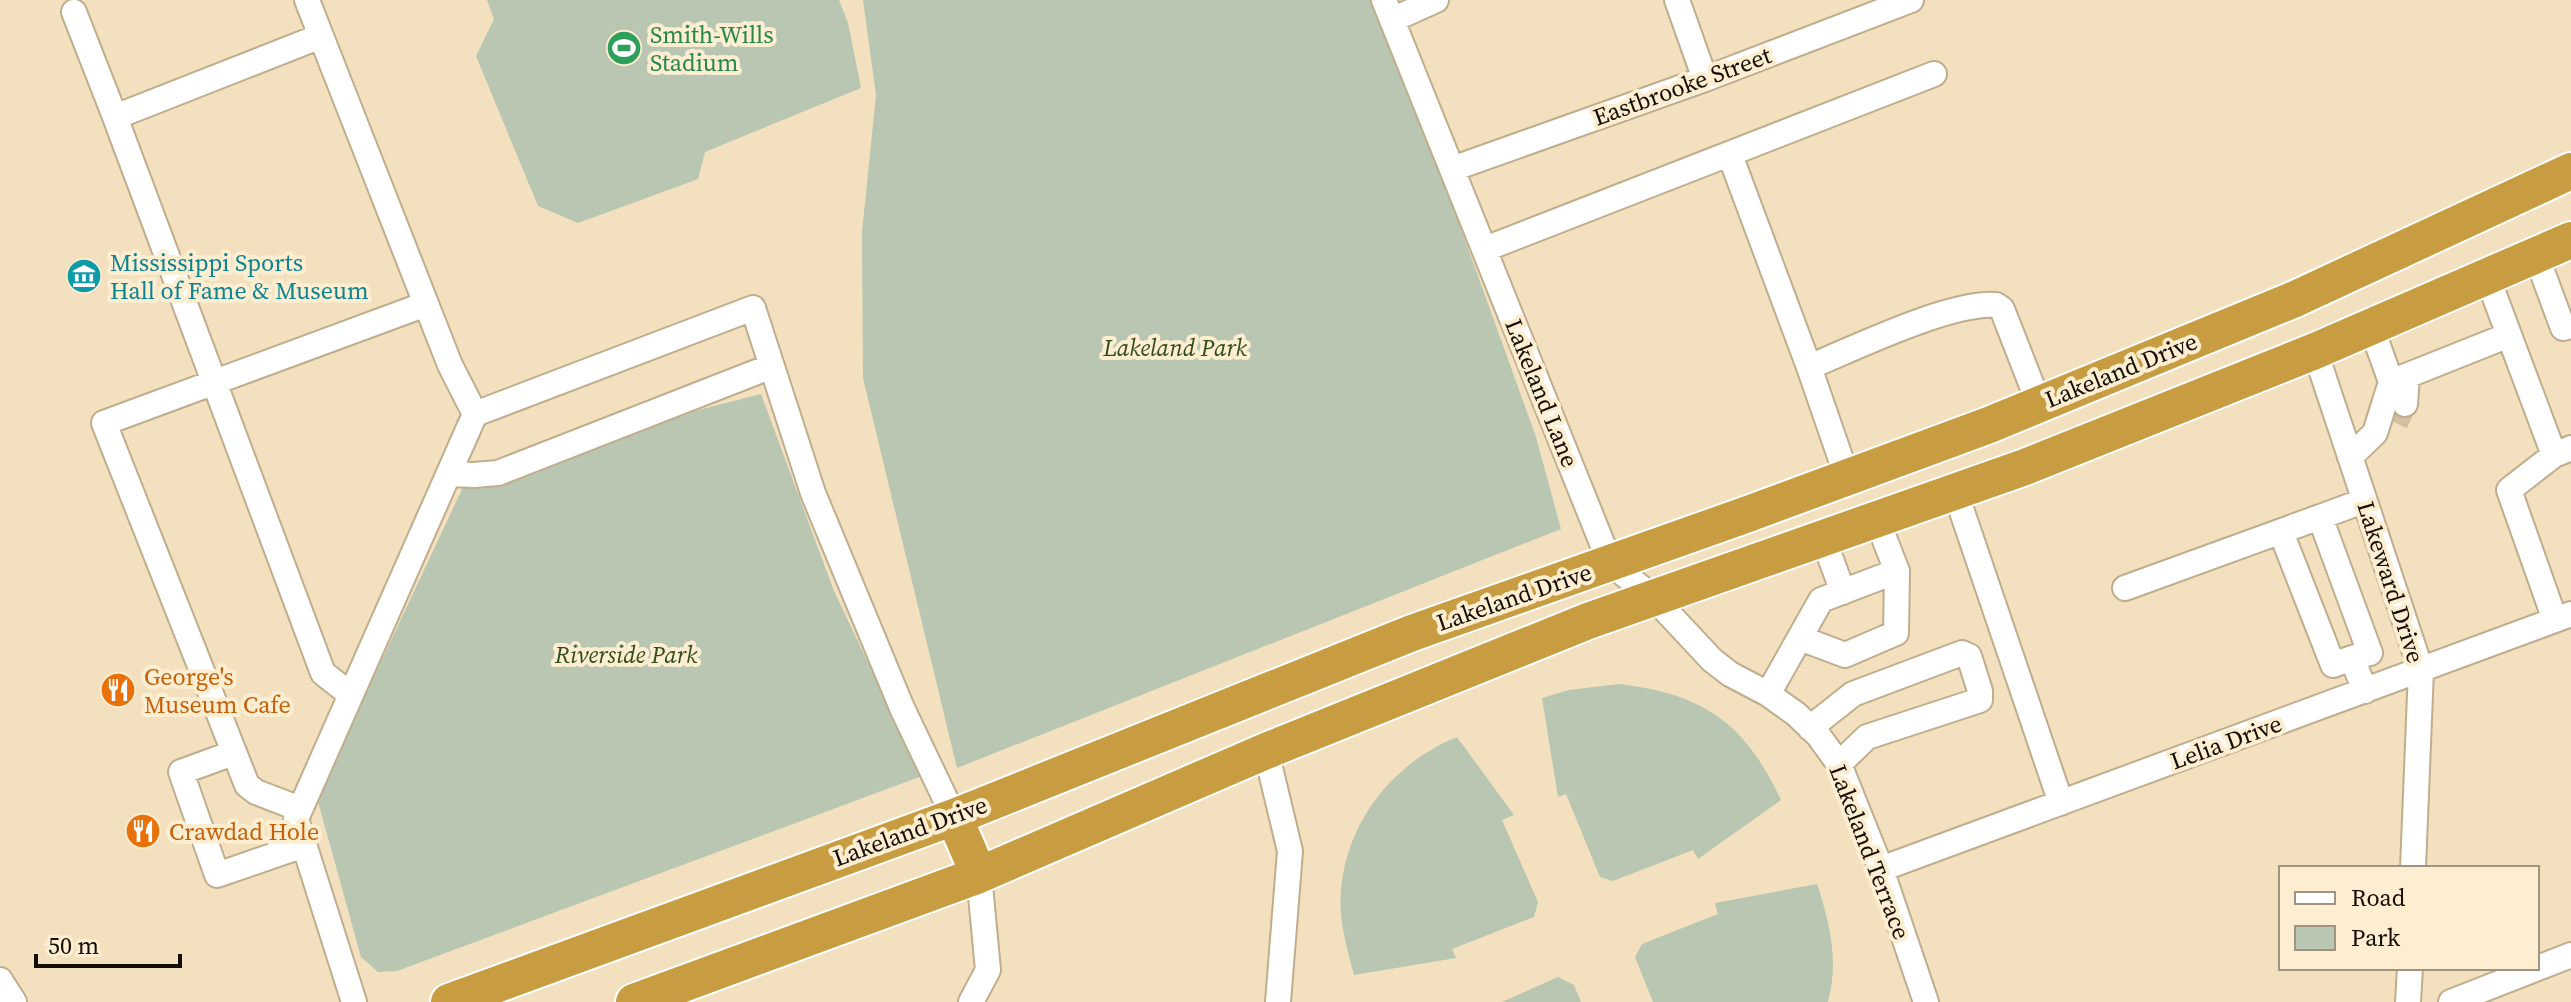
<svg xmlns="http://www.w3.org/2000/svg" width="2571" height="1002" font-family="'Source Serif 4',serif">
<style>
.green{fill:#b9c6b2}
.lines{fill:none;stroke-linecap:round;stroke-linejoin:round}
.minor-tunnel{stroke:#d1c0a2;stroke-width:24;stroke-dasharray:24 12;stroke-linecap:butt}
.minor-casing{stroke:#c0ad8d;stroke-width:28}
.highway-casing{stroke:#fff;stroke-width:40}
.minor{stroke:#fff;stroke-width:24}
.highway{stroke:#c89c40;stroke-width:36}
.labels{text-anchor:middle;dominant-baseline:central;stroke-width:8;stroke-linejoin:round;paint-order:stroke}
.leisure-label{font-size:24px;fill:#27864d;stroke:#fdeed2;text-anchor:start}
.street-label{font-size:24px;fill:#130d03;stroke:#fdeed2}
.culture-label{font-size:24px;fill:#0d838f;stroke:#fdeed2;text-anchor:start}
.park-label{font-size:24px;font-style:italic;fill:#304c1c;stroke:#fdeed2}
.food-label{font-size:24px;fill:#c56008;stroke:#fdeed2;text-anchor:start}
</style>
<rect width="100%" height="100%" fill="#f3e0be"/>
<path class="green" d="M 487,0 L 839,0 L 848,23 L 861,88 L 705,152 L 698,179 L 578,223 L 538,206 L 476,56 L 494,19 Z
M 863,0 L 1384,0 L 1424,126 L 1536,437 L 1561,529 L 957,768 L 863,378 L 862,232 L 876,95 Z
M 761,394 L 834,591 L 922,776 L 397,971 L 378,972 L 361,957 L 317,798 L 472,468 Z
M 1619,684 C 1704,694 1745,723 1781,800 L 1698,859 L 1693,850 L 1613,881 L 1600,877 L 1566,794 L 1558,797 L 1542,698 L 1569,690 Z
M 1457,737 L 1514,815 L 1502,820 L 1538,902 L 1534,917 L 1452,949 L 1456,958 L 1354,975 C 1347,948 1338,918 1341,890 C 1347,821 1393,763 1457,737 Z
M 1817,884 C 1830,923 1839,961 1828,1002 L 1653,1002 L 1635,957 L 1642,944 L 1718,914 L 1715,903 Z
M 1558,977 L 1574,985 L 1581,1002 L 1502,1002 Z"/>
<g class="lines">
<path class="minor-tunnel" d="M 2396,423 L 2405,404"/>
<defs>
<path id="minor" d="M 307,0 L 321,36
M 1384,0 L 1610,563 L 1654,598 L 1712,660 L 1730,674 L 1768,694 L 1796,714 L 1818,735 L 1839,764 L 1881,869 L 1926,1002
M 1677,0 L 1705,79
M 74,12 L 115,117
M 1392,20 L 1436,0
M 1730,155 L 1809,367
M 1452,169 L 1705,79 L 1911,0
M 1485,249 L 1934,74
M 2536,255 L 2563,328 L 2571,326
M 2487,276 L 2554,455
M 2371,326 L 2391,382 L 2509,335
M 2315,351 L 2421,670 L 2413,868
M 2405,404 L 2407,376
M 2350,457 L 2375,433 L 2391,382
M 449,474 L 474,475 L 498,473 L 772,366
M 1847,477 L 1809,367 C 1855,348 1949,302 1996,305 L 2002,309 L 2039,404
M 1955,491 L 2061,803
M 2320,517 L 2363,501
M 2281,532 L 2333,665 L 2352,658
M 1823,538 L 1843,592
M 2125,588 L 2320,517 L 2370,653 L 2352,658 L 2365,691
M 2555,620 L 2509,490 L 2554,455 L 2571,448
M 1800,638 L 1845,655 L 1896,633 L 1897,571
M 1768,694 L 1821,600 L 1897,571 L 1877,520
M 351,695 L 323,673 L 115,117 L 321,36 L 450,365 L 475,414
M 1810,728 L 1853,694 L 1962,653 L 1969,656 L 1980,691 L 1980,700 L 1867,737 L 1839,764
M 1266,751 L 1290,851 L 1278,1002
M 233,753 L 181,772 L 217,875 L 304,845
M 300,809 L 256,792 L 247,785 L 104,423 L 426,304
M 1881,869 L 2571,614
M 0,980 L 14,1002
M 354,1002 L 296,819 L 475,414 L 753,308 L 813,493 L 902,708 L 954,817
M 971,1002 L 988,970 L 979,875
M 2408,1002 L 2410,968
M 2451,1002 L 2571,955"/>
<path id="highway" d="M 954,817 L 979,875
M 449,1002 L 954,817 L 1412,633 L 1748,514 L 1989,425 L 2295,299 L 2571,171
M 634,1002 L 979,875 L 1266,751 L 1588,621 L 2025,467 L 2315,351 L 2571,240"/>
</defs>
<use href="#minor" class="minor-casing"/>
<use href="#highway" class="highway-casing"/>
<use href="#minor" class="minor"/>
<use href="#highway" class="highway"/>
</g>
<defs>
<symbol id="stadium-disc" viewBox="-11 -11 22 22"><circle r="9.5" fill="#2e9e5b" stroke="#fdeed2"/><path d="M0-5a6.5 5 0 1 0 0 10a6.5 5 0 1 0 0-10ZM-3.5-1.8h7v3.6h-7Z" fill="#fff"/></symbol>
<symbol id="museum-disc" viewBox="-11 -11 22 22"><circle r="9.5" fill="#0f9aa8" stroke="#fdeed2"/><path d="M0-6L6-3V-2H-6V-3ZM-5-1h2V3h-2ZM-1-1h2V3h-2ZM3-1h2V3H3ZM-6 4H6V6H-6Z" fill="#fff"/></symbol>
<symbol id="restaurant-disc" viewBox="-11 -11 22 22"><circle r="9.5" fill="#e8710a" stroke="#fdeed2"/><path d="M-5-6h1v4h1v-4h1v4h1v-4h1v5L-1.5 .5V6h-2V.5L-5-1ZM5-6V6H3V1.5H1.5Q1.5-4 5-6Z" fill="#fff"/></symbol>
</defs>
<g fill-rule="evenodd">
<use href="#stadium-disc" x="604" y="28" width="40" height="40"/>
<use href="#museum-disc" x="64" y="256" width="40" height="40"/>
<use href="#restaurant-disc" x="98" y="670" width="40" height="40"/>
<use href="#restaurant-disc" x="123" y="811" width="40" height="40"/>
</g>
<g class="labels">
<g class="leisure-label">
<text x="650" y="34">Smith-Wills<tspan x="650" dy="28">Stadium</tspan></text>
</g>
<g class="street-label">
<text transform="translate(1682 86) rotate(-20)">Eastbrooke Street</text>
<text transform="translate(2121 370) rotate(-22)">Lakeland Drive</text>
<text transform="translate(1542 393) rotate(68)">Lakeland Lane</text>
<text transform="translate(2391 582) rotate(72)">Lakeward Drive</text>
<text transform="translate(1514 597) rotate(-19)">Lakeland Drive</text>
<text transform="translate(2226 742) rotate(-20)">Lelia Drive</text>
<text transform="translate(910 831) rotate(-20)">Lakeland Drive</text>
<text transform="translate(1870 852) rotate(69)">Lakeland Terrace</text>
</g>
<g class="culture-label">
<text x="110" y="262">Mississippi Sports<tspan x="110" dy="28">Hall of Fame &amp; Museum</tspan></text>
</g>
<g class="park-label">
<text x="1175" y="347">Lakeland Park</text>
<text x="626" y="654">Riverside Park</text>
</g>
<g class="food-label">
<text x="144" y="676">George's<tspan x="144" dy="28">Museum Cafe</tspan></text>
<text x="169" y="831">Crawdad Hole</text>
</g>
</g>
<rect x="2279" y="866" width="260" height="104" fill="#fdeed2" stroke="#9f947f" stroke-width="2"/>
<rect x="2295" y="892" width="40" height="12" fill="#ffffff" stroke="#9f947f" stroke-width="2"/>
<text x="2351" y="906" font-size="24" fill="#130d03">Road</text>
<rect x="2295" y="926" width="40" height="24" fill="#b9c6b2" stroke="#9f947f" stroke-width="2"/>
<text x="2351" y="946" font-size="24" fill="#130d03">Park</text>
<path d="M36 954v12h144v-12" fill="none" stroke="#130d03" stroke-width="4"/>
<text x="48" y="954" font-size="24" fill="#130d03" stroke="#fdeed2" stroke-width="6" paint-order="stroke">50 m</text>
</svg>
